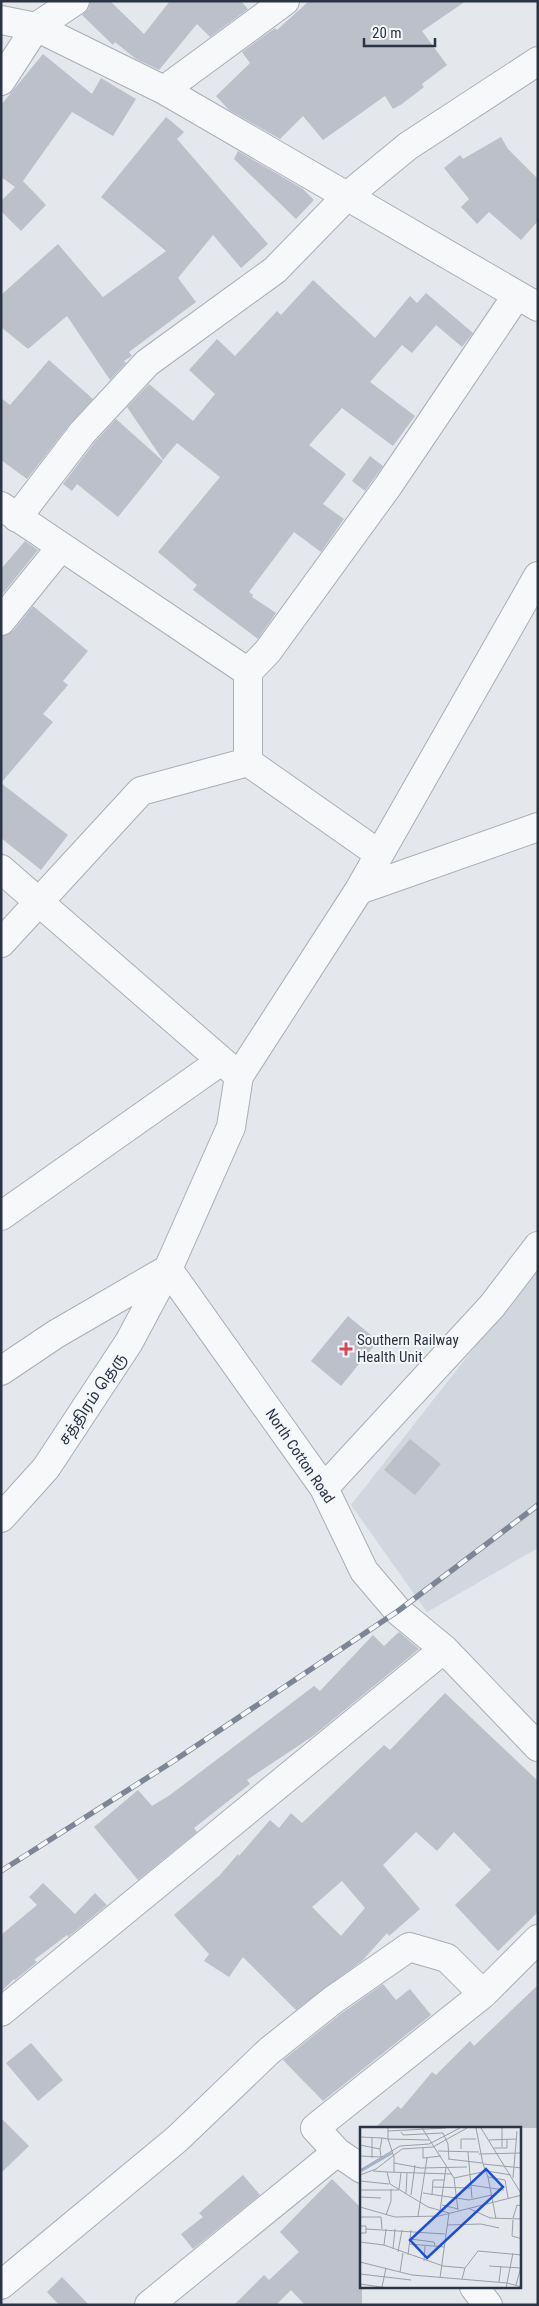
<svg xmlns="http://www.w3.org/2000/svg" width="539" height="2306" font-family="'Roboto Condensed','Noto Sans Tamil',sans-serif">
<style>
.built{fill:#d2d6de}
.building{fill:#bbc0ca;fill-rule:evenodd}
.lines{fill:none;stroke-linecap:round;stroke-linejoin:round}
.minor-casing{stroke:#a9aeb7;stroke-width:30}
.minor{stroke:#f7f8fa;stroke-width:28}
.rail-casing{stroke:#7d8696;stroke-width:5.5}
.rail{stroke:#f4f6f9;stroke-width:4;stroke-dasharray:11;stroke-linecap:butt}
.poi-dot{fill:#d1495b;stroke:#f4f6f9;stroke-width:2}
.labels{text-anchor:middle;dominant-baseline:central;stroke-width:4;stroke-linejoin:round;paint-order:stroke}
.poi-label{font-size:15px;fill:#2b3445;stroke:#f4f6f9;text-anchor:start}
.street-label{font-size:15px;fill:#2b3445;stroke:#f4f6f9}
.inset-river{fill:none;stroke:#9fb4cc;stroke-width:2.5}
.inset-road{fill:none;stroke:#9a9fa9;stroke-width:1}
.view{fill:#1d4ed8;fill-opacity:0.15;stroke:#1d4ed8;stroke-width:2.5}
.inset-edge{fill:none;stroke:#2b3445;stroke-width:2.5}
</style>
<rect width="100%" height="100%" fill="#e4e7ec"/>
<path class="built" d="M 538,1266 L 538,1548 L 427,1612 L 351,1505 Z"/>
<path class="building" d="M 90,1 L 110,1 L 144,34 L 170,1 L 241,1 L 248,9 L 210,37 L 197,24 L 159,70 L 136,59 L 115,42 L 113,45 L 82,15 L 89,8 Z
M 309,1 L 466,1 L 422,31 L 447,65 L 422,84 L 424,87 L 402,104 L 393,109 L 385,96 L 323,140 L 303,116 L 280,139 L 229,110 L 216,96 L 250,63 L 242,52 L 275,28 L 277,30 Z
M 43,54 L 92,94 L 101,78 L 136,99 L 113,136 L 72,112 L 23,181 L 46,205 L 21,231 L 1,211 L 1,201 L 15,187 L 1,177 L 1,105 Z
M 166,117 L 184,132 L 177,139 L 268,244 L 241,268 L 213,235 L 178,278 L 196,302 L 129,352 L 132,356 L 124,361 L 126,363 L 110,380 L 67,316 L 28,349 L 1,327 L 1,295 L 58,244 L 103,297 L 166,251 L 101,197 Z
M 501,137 L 508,149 L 538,179 L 538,221 L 521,240 L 489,212 L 477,224 L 461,207 L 469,199 L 444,168 L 460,155 L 463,159 Z
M 238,151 L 303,189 L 314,200 L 296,219 L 234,159 Z
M 313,280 L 375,338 L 410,296 L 417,303 L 426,293 L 473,333 L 462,347 L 436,325 L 412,353 L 402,345 L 370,382 L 415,416 L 393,446 L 342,408 L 309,445 L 346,474 L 323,504 L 344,519 L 321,552 L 294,532 L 249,592 L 253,595 L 252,597 L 276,613 L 258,639 L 193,590 L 197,585 L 158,552 L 220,477 L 177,443 L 163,460 L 127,407 L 149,384 L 193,421 L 215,394 L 189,370 L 217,339 L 235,356 L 277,311 L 281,315 Z
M 49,360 L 93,399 L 70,424 L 27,479 L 1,460 L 1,398 L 10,405 Z
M 116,419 L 163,461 L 118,517 L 77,484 L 72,491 L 63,484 L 94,443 Z
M 370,456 L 383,466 L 365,491 L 352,481 Z
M 25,541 L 38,550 L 1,596 L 1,569 Z
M 33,606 L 88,651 L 63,681 L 68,685 L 43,714 L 53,722 L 1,783 L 1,636 L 13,631 Z
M 1,783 L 68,835 L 41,870 L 1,838 Z
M 348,1316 L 378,1341 L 341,1386 L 311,1361 Z
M 410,1439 L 441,1464 L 415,1495 L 384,1470 Z
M 399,1632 L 419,1649 L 313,1736 L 247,1780 L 250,1784 L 194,1828 L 197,1832 L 138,1880 L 94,1827 L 138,1790 L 152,1806 L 170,1795 L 314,1686 L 320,1691 L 373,1635 L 384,1646 Z
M 445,1693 L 538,1781 L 538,1912 L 498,1951 L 455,1905 L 491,1870 L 454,1832 L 437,1851 L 416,1832 L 383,1865 L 420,1909 L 389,1936 L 387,1933 L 363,1960 L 296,2010 L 243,1957 L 229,1977 L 204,1961 L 209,1954 L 174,1915 L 220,1875 L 238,1854 L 239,1856 L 270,1820 L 279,1828 L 291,1813 L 302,1823 L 384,1745 L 390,1750 ZM 342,1881 L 365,1908 L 341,1936 L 312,1907 Z
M 43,1883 L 75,1914 L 95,1893 L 107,1905 L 68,1937 L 67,1935 L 34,1960 L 37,1962 L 15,1980 L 14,1979 L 1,1992 L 1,1935 L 37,1905 L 29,1897 Z
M 383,1984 L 396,2000 L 410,1989 L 431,2015 L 323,2101 L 283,2060 L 342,2013 Z
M 538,1985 L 538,2128 L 375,2128 L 398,2106 L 401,2109 L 432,2072 L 436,2075 L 470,2041 L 474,2046 Z
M 31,2043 L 63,2080 L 38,2101 L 6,2063 Z
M 1,2118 L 29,2146 L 1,2173 Z
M 243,2175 L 260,2195 L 193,2249 L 181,2234 L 203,2217 L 199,2213 Z
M 332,2179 L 362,2209 L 362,2305 L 305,2305 L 291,2290 L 276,2305 L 234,2305 L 264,2275 L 269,2280 L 299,2252 L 280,2232 Z
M 62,2277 L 89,2305 L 59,2305 L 47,2292 Z"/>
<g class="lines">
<defs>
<path id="minor" d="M 1,20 L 36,27 L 164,90 L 538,307
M 1,81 L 36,27 L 75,1
M 164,90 L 285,1
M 1,506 L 248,672
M 17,518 L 82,433 L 147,363 L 275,270 L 346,197 L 408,146 L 538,61
M 1,621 L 61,547
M 248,762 L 379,854
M 1,869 L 239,1076
M 359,890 L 538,827
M 1,943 L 141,791 L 248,762 L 248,672 L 268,651 L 388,486 L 517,295
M 1,1216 L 221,1061
M 168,1269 L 324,1488 L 364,1571 L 398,1611 L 444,1649 L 538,1747
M 1,1371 L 56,1334 L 168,1269
M 324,1488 L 492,1306 L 538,1246
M 1,1518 L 46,1468 L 129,1342 L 168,1269 L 231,1127 L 239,1076 L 359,890 L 538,576
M 1,2012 L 444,1649
M 362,2169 L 337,2152 L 315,2128 L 483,1994 L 538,1939
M 1,2285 L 177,2139 L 269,2051 L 333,2000 L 409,1947 L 447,1958 L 483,1994
M 474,2287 L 488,2305
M 149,2305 L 337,2152"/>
</defs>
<use href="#minor" class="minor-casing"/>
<use href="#minor" class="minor"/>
<defs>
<path id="rail" d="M 1,1871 L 172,1762 L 398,1611 L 538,1505"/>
</defs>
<use href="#rail" class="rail-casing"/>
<use href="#rail" class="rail"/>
</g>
<path class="poi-dot" d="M343.5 1341.5h5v5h5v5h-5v5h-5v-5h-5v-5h5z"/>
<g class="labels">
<g class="poi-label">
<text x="357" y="1340">Southern Railway<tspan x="357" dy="17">Health Unit</tspan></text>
</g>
<g class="street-label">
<text transform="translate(92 1399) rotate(-56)">சத்திரம் தெரு</text>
<text transform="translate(300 1456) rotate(56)">North Cotton Road</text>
</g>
</g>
<g transform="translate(360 2127)">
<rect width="161" height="161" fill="#e4e7ec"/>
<path class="inset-river" d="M 1,44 L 32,26"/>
<path class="inset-road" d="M 62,1 L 94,51 L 98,83M 116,1 L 123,37 L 162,41M 121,1 L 162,68M 28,4 L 86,1M 41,5 L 43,8 L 83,6 L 88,17 L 89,32M 0,10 L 22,11 L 20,22M 12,10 L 12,31M 22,11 L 28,12 L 28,1M 129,13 L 156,12M 0,18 L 20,22 L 21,30 L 0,29M 142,20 L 142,1M 63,21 L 63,31 L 81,29M 134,21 L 147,21 L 147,12M 101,22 L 101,12 L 116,12M 78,24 L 119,25M 108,25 L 112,71M 119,27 L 162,26M 88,32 L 122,36M 34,36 L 61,41 L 107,40M 123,37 L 128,50 L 136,92M 0,43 L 40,19 L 69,17 L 100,1M 13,44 L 27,45 L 30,57 L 68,80 L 89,86M 27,45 L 92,47M 34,45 L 34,30 L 28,12 L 69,13M 0,48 L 16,42 L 42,22 L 73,20 L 107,1M 128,50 L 145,53 L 148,71M 94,51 L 127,44 L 151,48M 153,51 L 157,4M 0,54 L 29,57M 110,58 L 144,63M 73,60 L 110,61M 39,62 L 41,46M 0,63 L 39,63M 46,66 L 47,46M 63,66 L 109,73 L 132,68M 51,68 L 55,38M 72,68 L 73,53 L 85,53M 0,70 L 21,71M 82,78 L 98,82M 0,80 L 35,90 L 79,89 L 162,68M 108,81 L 130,91 L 162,92M 80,84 L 86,40M 26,88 L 31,74 L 31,62M 58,89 L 67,31M 0,90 L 21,90 L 22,102M 153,91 L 157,78 L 162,79M 153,93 L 152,109 L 162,112M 87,98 L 121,97 L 139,101M 0,99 L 6,99 L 6,106 L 0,106M 6,102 L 85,107M 50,112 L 74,115 L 75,119M 0,115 L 24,118 L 83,139 L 105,141M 49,117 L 85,120M 24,118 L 26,102M 33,122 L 35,102M 38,125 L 42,103M 48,128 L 51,103M 64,134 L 65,119M 0,135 L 52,148 L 147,156 L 162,160M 129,139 L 161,141M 40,145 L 43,126M 0,147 L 51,153M 80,151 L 89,86M 102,152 L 105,141 L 118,124 L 162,128M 139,155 L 141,139M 0,157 L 28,161M 156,158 L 161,140M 22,160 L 26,141M 146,161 L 153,126"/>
<path class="view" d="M 126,42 L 143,60 L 67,131 L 50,113 Z"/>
<rect width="161" height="161" class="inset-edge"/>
</g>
<rect width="539" height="2306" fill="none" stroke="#2b3445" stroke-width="5"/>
<path d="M364 38v8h71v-8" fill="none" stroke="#2b3445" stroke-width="2.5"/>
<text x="372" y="38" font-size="15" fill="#2b3445" stroke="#f4f6f9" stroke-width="4" paint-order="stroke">20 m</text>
</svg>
